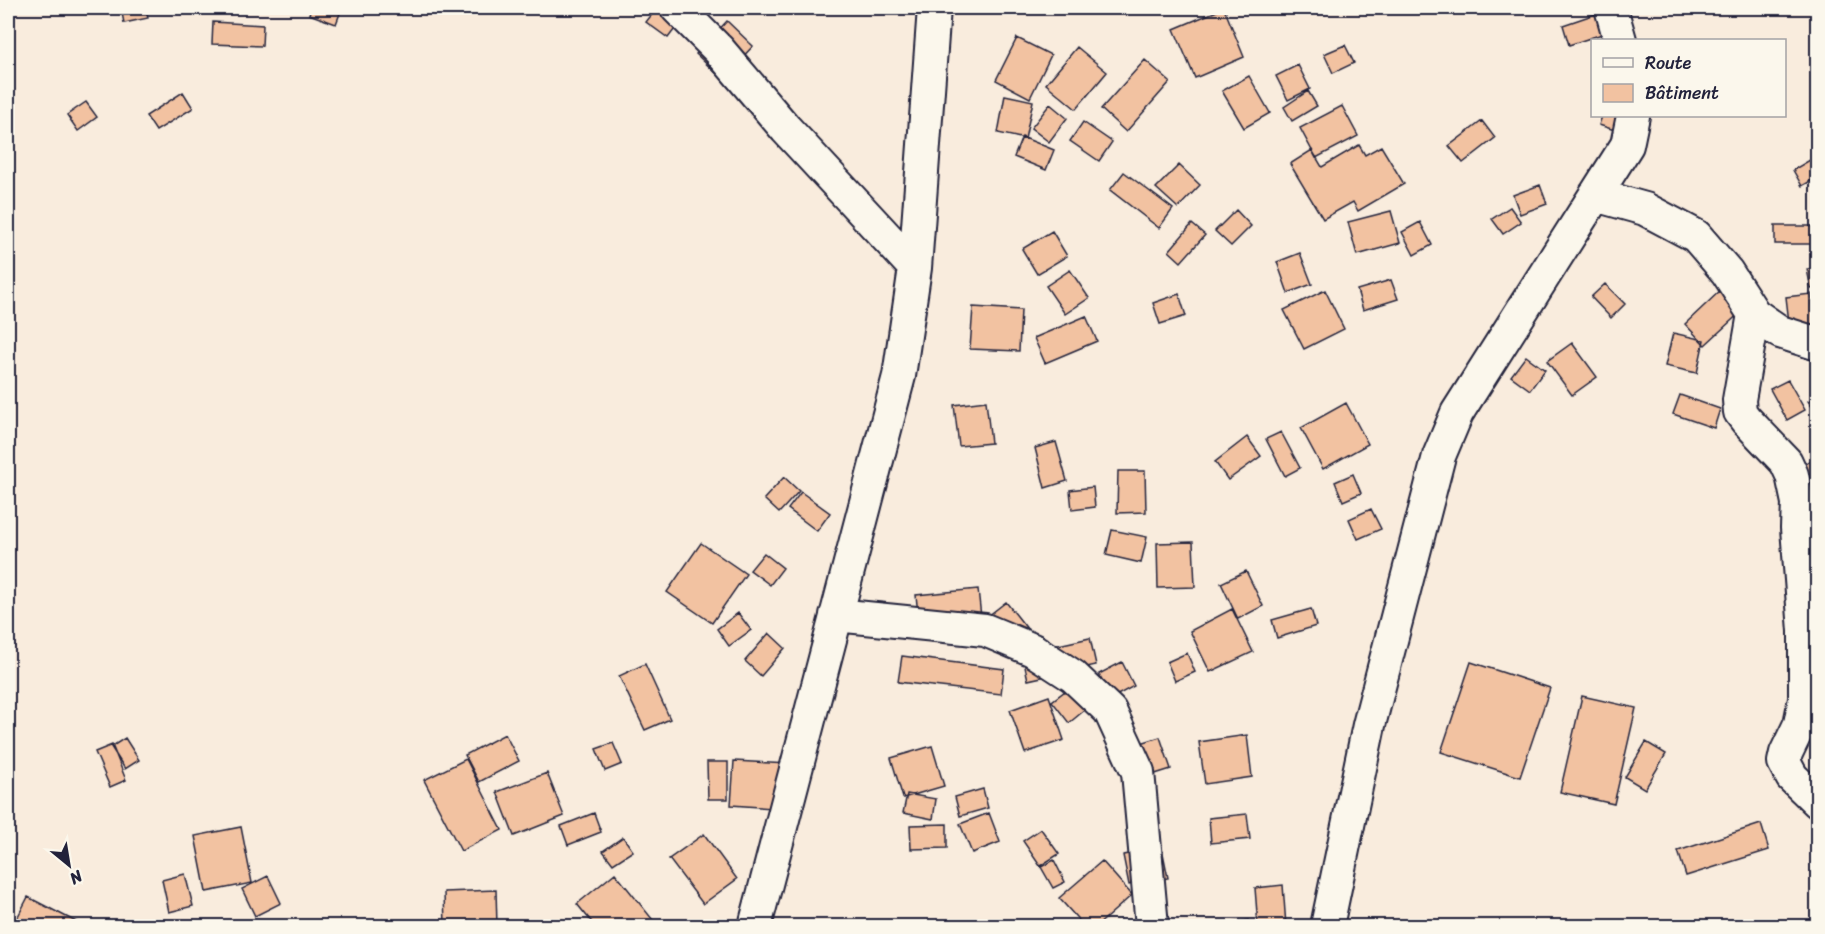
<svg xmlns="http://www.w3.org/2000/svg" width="1825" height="934" font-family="Sriracha,sans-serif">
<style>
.building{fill:#f2c2a1;stroke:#22223b;stroke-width:1.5}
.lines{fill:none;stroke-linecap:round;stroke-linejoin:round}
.minor-casing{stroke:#22223b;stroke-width:36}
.minor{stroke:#fbf7ec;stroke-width:32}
</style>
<rect width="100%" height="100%" fill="#f9ecdd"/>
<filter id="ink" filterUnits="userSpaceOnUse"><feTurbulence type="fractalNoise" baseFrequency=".0167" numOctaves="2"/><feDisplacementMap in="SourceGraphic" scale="12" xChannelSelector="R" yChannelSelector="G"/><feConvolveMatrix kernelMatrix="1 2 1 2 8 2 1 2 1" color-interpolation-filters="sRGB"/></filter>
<g filter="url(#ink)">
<path class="building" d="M 121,8 L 146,8 L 148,18 L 124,23 Z
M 311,8 L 342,8 L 336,24 L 309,14 Z
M 385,8 L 466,8 L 466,9 L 385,14 Z
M 657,8 L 671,8 L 684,17 L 668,38 L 646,22 Z
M 1224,8 L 1244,57 L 1195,78 L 1174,29 Z
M 1613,8 L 1623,27 L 1569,45 L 1563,25 Z
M 727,21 L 753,46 L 722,79 L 696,54 Z
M 213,22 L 263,25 L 262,46 L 212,44 Z
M 1017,38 L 1051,55 L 1030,98 L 996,80 Z
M 1345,45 L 1354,63 L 1333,73 L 1324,54 Z
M 1077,47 L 1107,72 L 1076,109 L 1046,84 Z
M 1145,60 L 1170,82 L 1126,132 L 1101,109 Z
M 1298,65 L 1310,89 L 1288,100 L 1276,76 Z
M 1249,76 L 1270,113 L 1244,128 L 1222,91 Z
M 1308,91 L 1317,106 L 1292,121 L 1284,107 Z
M 183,92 L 193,108 L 156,131 L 146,116 Z
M 1005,95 L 1033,101 L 1025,139 L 998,133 Z
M 86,102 L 97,117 L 78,131 L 67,115 Z
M 1050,104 L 1067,118 L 1049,142 L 1031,128 Z
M 1342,106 L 1358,136 L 1316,158 L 1300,128 Z
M 1602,116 L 1630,116 L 1624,133 L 1599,125 Z
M 1482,121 L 1495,138 L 1463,163 L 1449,146 Z
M 1083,122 L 1112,142 L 1099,161 L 1070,141 Z
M 1022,137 L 1054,150 L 1046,170 L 1014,157 Z
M 1359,145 L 1365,155 L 1381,146 L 1404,184 L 1358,211 L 1353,202 L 1323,219 L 1290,164 L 1312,150 L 1322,167 Z
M 1815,157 L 1818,162 L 1818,177 L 1802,186 L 1793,170 Z
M 1179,165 L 1200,185 L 1178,208 L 1156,188 Z
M 1124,172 L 1173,209 L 1159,228 L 1110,190 Z
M 1540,185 L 1547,204 L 1520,214 L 1513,195 Z
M 1510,207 L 1521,222 L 1503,234 L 1492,219 Z
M 1236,210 L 1251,226 L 1231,246 L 1215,231 Z
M 1391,211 L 1400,243 L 1357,255 L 1348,222 Z
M 1420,222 L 1432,245 L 1414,255 L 1402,232 Z
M 1192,224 L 1205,235 L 1181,262 L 1169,251 Z
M 1775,226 L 1818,226 L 1818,244 L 1775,244 Z
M 1052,231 L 1067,256 L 1037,274 L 1022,249 Z
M 1300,253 L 1312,284 L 1288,293 L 1277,262 Z
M 1818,267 L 1818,288 L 1811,289 L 1807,269 Z
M 1070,270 L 1089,298 L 1065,314 L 1046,286 Z
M 1391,280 L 1398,299 L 1363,310 L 1357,290 Z
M 1605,284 L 1625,304 L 1611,318 L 1591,297 Z
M 1723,288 L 1744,309 L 1705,345 L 1685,324 Z
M 1325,290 L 1344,329 L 1304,349 L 1284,310 Z
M 1179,294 L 1186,316 L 1160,324 L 1153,303 Z
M 1811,294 L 1815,328 L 1790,331 L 1786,297 Z
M 973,307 L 1021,310 L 1019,351 L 970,349 Z
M 1086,316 L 1097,341 L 1045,363 L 1034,338 Z
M 1673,333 L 1704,340 L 1697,373 L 1665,366 Z
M 1572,343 L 1597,377 L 1572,395 L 1547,361 Z
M 1526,356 L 1545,370 L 1530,390 L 1511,376 Z
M 1788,380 L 1805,410 L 1787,420 L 1770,389 Z
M 1680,395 L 1720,409 L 1714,428 L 1673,414 Z
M 1818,395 L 1818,415 L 1808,401 Z
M 986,401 L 991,443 L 959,446 L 954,405 Z
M 1346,403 L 1368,444 L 1323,469 L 1301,428 Z
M 1281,432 L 1300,468 L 1285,476 L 1266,439 Z
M 1247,437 L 1261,456 L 1228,480 L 1215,462 Z
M 1056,442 L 1067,481 L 1045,488 L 1035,448 Z
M 1818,457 L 1818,525 L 1815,527 L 1786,475 Z
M 1118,471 L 1145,471 L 1146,512 L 1117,513 Z
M 1353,474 L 1361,493 L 1343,501 L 1335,482 Z
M 784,477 L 799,491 L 779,513 L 764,499 Z
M 1093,487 L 1095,507 L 1072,510 L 1070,490 Z
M 801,492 L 830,513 L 817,531 L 788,509 Z
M 1371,509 L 1381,529 L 1358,539 L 1349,519 Z
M 1112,530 L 1147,537 L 1141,563 L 1106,555 Z
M 1193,542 L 1195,587 L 1158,588 L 1157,543 Z
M 701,543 L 746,574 L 712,623 L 667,592 Z
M 764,553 L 783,568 L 770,585 L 750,570 Z
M 1246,571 L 1263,606 L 1238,619 L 1221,583 Z
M 978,589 L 981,617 L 919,624 L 916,595 Z
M 1006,602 L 1028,630 L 1005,649 L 983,620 Z
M 1232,609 L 1253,652 L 1210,672 L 1190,631 Z
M 1311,609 L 1316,626 L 1277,638 L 1272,620 Z
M 738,613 L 751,630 L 729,646 L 717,629 Z
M 769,633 L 785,648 L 761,676 L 745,661 Z
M 1090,638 L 1096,665 L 1028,680 L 1022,653 Z
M 1187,653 L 1195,672 L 1175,681 L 1167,662 Z
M 902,656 L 1004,669 L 1001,694 L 898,682 Z
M 1122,662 L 1134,686 L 1112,698 L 1099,674 Z
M 1471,662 L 1550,688 L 1520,777 L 1441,752 Z
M 645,664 L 670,719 L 645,730 L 619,676 Z
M 1081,679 L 1097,700 L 1069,723 L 1052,701 Z
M 1049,696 L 1064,740 L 1025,753 L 1010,710 Z
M 1582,696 L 1636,708 L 1614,804 L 1560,792 Z
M 505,734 L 519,761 L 479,782 L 465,755 Z
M 1247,735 L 1252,777 L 1205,784 L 1199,742 Z
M 1160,737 L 1171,769 L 1152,775 L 1141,743 Z
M 125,738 L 139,760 L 125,769 L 111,747 Z
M 1646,742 L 1666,754 L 1645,789 L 1625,777 Z
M 613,743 L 622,764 L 605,771 L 596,749 Z
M 112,745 L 126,780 L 110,787 L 95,752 Z
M 932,746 L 944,786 L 903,798 L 891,758 Z
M 466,759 L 502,830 L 461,851 L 424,780 Z
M 734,761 L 789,764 L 787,809 L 731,805 Z
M 707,762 L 728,762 L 728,799 L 708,799 Z
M 547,773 L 564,816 L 514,836 L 497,792 Z
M 983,789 L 988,808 L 960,816 L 955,797 Z
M 907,794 L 936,799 L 933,819 L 903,813 Z
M 594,813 L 601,832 L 568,845 L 561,826 Z
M 989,813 L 1000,842 L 972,853 L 960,824 Z
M 1247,814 L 1250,839 L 1211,843 L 1209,818 Z
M 947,824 L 947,848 L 911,849 L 910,825 Z
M 1761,824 L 1769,850 L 1686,876 L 1678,851 Z
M 241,827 L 252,883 L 206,892 L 195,836 Z
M 1041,829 L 1059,854 L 1040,866 L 1023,841 Z
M 704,834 L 737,879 L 703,904 L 669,859 Z
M 623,837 L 633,851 L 613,864 L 603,851 Z
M 1162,848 L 1168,878 L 1129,885 L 1123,855 Z
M 1054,860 L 1065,882 L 1053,888 L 1041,867 Z
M 1102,861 L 1132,895 L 1097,926 L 1084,926 L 1059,898 Z
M 615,873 L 653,920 L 645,926 L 595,926 L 577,904 Z
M 185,874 L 193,906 L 169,912 L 162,880 Z
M 268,876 L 281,903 L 255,916 L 242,889 Z
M 1283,885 L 1286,926 L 1258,926 L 1255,888 Z
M 496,890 L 497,926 L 445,926 L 444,892 Z
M 28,897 L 82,925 L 81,926 L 20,926 L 14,924 Z
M 1248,920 L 1249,926 L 1214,926 Z"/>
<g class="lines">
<defs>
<path id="minor" d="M 677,8 L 719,50 L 786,129 L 915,268
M 1611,8 L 1620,40
M 1595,195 L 1645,209 L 1696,236 L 1727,272 L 1754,314 L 1780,332 L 1818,344
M 1754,314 L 1739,400 L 1740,412 L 1746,420 L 1786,462 L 1792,475 L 1798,503 L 1797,528 L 1805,631 L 1805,699 L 1800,724 L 1786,753 L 1784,762 L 1792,777 L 1818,802
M 836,615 L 985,630 L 1033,650 L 1073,676 L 1110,711 L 1138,772 L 1152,926
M 755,926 L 899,376 L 915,268 L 934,8
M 1327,926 L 1369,725 L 1439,456 L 1457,413 L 1627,145 L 1633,116"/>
</defs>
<use href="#minor" class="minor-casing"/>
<use href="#minor" class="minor"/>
</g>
</g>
<rect width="1825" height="934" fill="none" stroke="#fbf7ec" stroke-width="30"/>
<rect x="15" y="15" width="1795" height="904" fill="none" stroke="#22223b" stroke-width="2" filter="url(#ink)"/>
<rect x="1591" y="39" width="195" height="78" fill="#fbf7ec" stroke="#a4a2a5" stroke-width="1.5"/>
<rect x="1603" y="58" width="30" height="9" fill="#fbf7ec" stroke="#a4a2a5" stroke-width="1.5"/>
<text x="1645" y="69" font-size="18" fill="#22223b">Route</text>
<rect x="1603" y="84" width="30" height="18" fill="#f2c2a1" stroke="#a4a2a5" stroke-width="1.5"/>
<text x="1645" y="99" font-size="18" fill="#22223b">Bâtiment</text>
<g transform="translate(69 865) rotate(150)" stroke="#fbf7ec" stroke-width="4.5" paint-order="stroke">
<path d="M0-4.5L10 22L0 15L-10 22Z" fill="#22223b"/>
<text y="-9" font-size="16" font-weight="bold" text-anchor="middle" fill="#22223b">N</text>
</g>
</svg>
